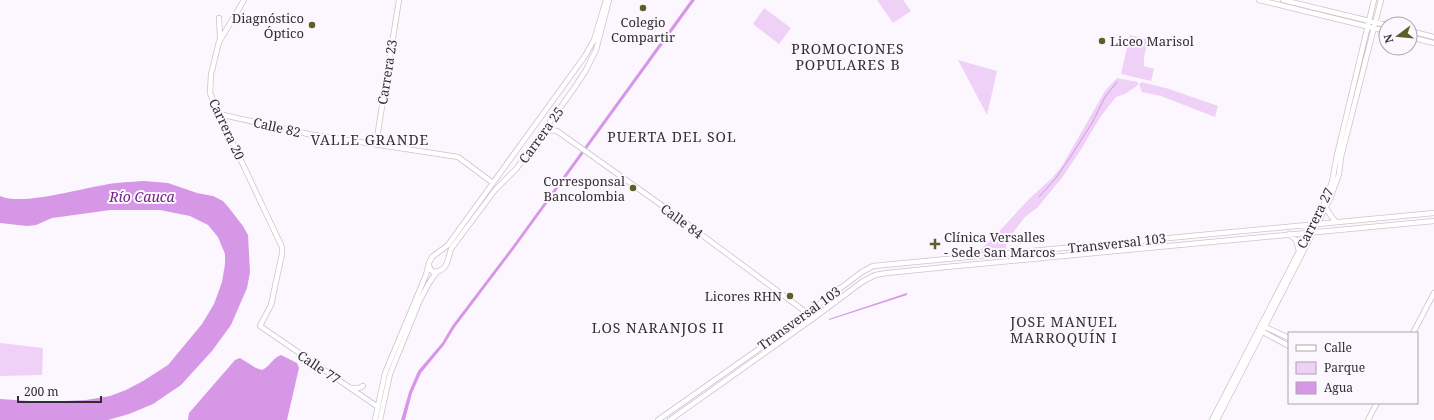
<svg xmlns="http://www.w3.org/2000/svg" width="1434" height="420" font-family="'Noto Serif',serif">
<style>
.green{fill:#efd0f7}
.water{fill:#d697e7}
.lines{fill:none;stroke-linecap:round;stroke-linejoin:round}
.stream{stroke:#d697e7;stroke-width:1}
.secondary-casing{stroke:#cac5cc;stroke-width:6}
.secondary{stroke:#fff;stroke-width:4.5}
.poi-dot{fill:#5e5e2b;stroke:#fcf6fe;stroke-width:1.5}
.labels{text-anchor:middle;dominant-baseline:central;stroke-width:4;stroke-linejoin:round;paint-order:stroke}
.poi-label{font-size:13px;fill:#302e30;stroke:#fcf6fe;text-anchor:end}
.street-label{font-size:13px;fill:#302e30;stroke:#fcf6fe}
.neighbourhood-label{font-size:14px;letter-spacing:1px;fill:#332e34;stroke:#fcf6fe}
.water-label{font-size:14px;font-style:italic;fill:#6f2382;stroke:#fcf6fe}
</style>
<rect width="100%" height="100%" fill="#fcf6fe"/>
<path class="green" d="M 877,0 L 903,0 L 911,11 L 893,23 Z
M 764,8 L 791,28 L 779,44 L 753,24 Z
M 1130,35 L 1148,40 L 1144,57 L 1144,66 L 1154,69 L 1151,81 L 1121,74 Z
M 958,60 L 997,71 L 987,115 Z
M 1117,78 L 1138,82 L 1138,85 L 1125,94 L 1116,97 L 1101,116 L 1080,151 L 1061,179 L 1037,208 L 1025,217 L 1012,234 L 1006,245 L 1006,253 L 979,256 L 977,253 L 994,237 L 1028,200 L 1052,178 L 1062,166 L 1105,91 Z
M 1142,82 L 1169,89 L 1218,106 L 1215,117 L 1161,96 L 1142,92 L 1139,84 Z
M 0,343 L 43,348 L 42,375 L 0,376 Z"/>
<path class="water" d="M 691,0 L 695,0 L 514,249 L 455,327 L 444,345 L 421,373 L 412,393 L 405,420 L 401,420 L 409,392 L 418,371 L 442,343 L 452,326 L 512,247 Z
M 144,181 L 168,183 L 197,193 L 213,196 L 223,201 L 229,208 L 243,226 L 248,235 L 250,272 L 247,288 L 231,325 L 212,351 L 181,385 L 153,404 L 129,414 L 108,420 L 0,420 L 0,399 L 44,402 L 86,400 L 110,396 L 126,390 L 143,381 L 168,365 L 202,324 L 214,304 L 222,282 L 225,264 L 225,254 L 218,237 L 208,225 L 190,216 L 160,210 L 110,210 L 96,212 L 52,218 L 36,225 L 27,226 L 0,223 L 0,196 C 22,206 78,189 104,185 C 117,182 131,182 144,181 Z
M 907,293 L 907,295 L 829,320 L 829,319 Z
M 281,355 L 297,363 L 299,368 L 287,420 L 188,420 L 189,413 L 235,360 L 240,358 L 256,368 L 262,370 C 270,367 272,358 281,355 Z"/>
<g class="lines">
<path class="stream" d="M 1039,197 L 1056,178 L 1071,156 L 1092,123 L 1105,97 L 1117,82"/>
<defs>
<path id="secondary" d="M 244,0 L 219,42 L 211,74 L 210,93 L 219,114 L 282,247 L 282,254 L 271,305 L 260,326 L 378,407
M 1259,0 L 1386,31
M 1283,0 L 1386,25
M 219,18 L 220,38
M 1410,31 L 1434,37
M 1410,37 L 1434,43
M 219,114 L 308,134 L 458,157 L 493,183
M 544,131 L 551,130 L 557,131 L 667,209 L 807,313
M 376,144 L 399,0
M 1326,208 L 1331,216 L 1336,222
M 1289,234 L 1296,240 L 1299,251
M 429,265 L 430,269 L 433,272 L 439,271 L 444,268 L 447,263 L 451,249 L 495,190 L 517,168 L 575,87 L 586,70 L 596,50 L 609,0
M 1265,327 L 1289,338
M 1263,332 L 1289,346
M 1413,333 L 1434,293
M 351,388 L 359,388 L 363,386
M 375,420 L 385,373 L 426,275 L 429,263 L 432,257 L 448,245 L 585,56 L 594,40 L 606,0
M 380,420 L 390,374 L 420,300 L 429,283 L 437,272
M 658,420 L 763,346 L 862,272 L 873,266 L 1434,213
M 670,420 L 811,320 L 862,282 L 875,275 L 887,273 L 946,267 L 1434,221
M 1212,420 L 1308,234 L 1322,209 L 1332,182 L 1337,155 L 1374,0
M 1217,420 L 1330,199 L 1339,174 L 1341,157 L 1381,0
M 1368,420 L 1377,403"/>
</defs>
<use href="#secondary" class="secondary-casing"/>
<use href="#secondary" class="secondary"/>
</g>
<g class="poi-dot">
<circle cx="643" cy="8" r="4"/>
<circle cx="312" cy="25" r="4"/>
<circle cx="1102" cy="41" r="4"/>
<circle cx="633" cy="188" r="4"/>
<path d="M933 238h4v4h4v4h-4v4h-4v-4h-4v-4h4z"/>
<circle cx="790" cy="296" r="4"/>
</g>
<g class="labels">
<g class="poi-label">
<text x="304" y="18">Diagnóstico<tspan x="304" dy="15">Óptico</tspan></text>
<text x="643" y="22" text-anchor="middle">Colegio<tspan x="643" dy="15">Compartir</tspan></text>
<text x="1110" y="41" text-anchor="start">Liceo Marisol</text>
<text x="625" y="181">Corresponsal<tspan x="625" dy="15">Bancolombia</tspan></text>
<text x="944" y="237" text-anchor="start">Clínica Versalles<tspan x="944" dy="15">- Sede San Marcos</tspan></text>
<text x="782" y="296">Licores RHN</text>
</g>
<g class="street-label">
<text transform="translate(387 72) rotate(-81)">Carrera 23</text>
<text transform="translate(277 127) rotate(13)">Calle 82</text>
<text transform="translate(227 129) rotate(65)">Carrera 20</text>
<text transform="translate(541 135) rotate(-54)">Carrera 25</text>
<text transform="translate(1315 218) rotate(-64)">Carrera 27</text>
<text transform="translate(682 221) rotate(36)">Calle 84</text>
<text transform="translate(1117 243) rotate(-6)">Transversal 103</text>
<text transform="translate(799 318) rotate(-36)">Transversal 103</text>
<text transform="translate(319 367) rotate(34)">Calle 77</text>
</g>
<g class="neighbourhood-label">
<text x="848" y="48">PROMOCIONES<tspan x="848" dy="16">POPULARES B</tspan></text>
<text x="672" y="136">PUERTA DEL SOL</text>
<text x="370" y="139">VALLE GRANDE</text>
<text x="1064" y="321">JOSE MANUEL<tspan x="1064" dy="16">MARROQUÍN I</tspan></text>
<text x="658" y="327">LOS NARANJOS II</text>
</g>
<g class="water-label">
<text x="142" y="196">Río Cauca</text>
</g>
</g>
<rect x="1288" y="332" width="130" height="72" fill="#fcf6fe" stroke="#aaa6ac"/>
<rect x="1296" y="345" width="20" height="6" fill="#ffffff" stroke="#aaa6ac"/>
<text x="1324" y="352" font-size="12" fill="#302e30">Calle</text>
<rect x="1296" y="362" width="20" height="12" fill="#efd0f7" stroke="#aaa6ac"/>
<text x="1324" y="372" font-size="12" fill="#302e30">Parque</text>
<rect x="1296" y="382" width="20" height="12" fill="#d697e7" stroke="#aaa6ac"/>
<text x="1324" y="392" font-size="12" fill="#302e30">Agua</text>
<g transform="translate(1398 36) rotate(254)"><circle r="19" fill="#fcf6fe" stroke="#aaa6ac"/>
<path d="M0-3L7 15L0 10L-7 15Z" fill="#5e5e2b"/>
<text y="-6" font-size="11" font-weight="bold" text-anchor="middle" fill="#302e30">N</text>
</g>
<path d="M18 396v6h83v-6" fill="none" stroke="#302e30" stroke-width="2"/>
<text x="24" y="396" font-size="12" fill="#302e30" stroke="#fcf6fe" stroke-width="3" paint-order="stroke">200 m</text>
</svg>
